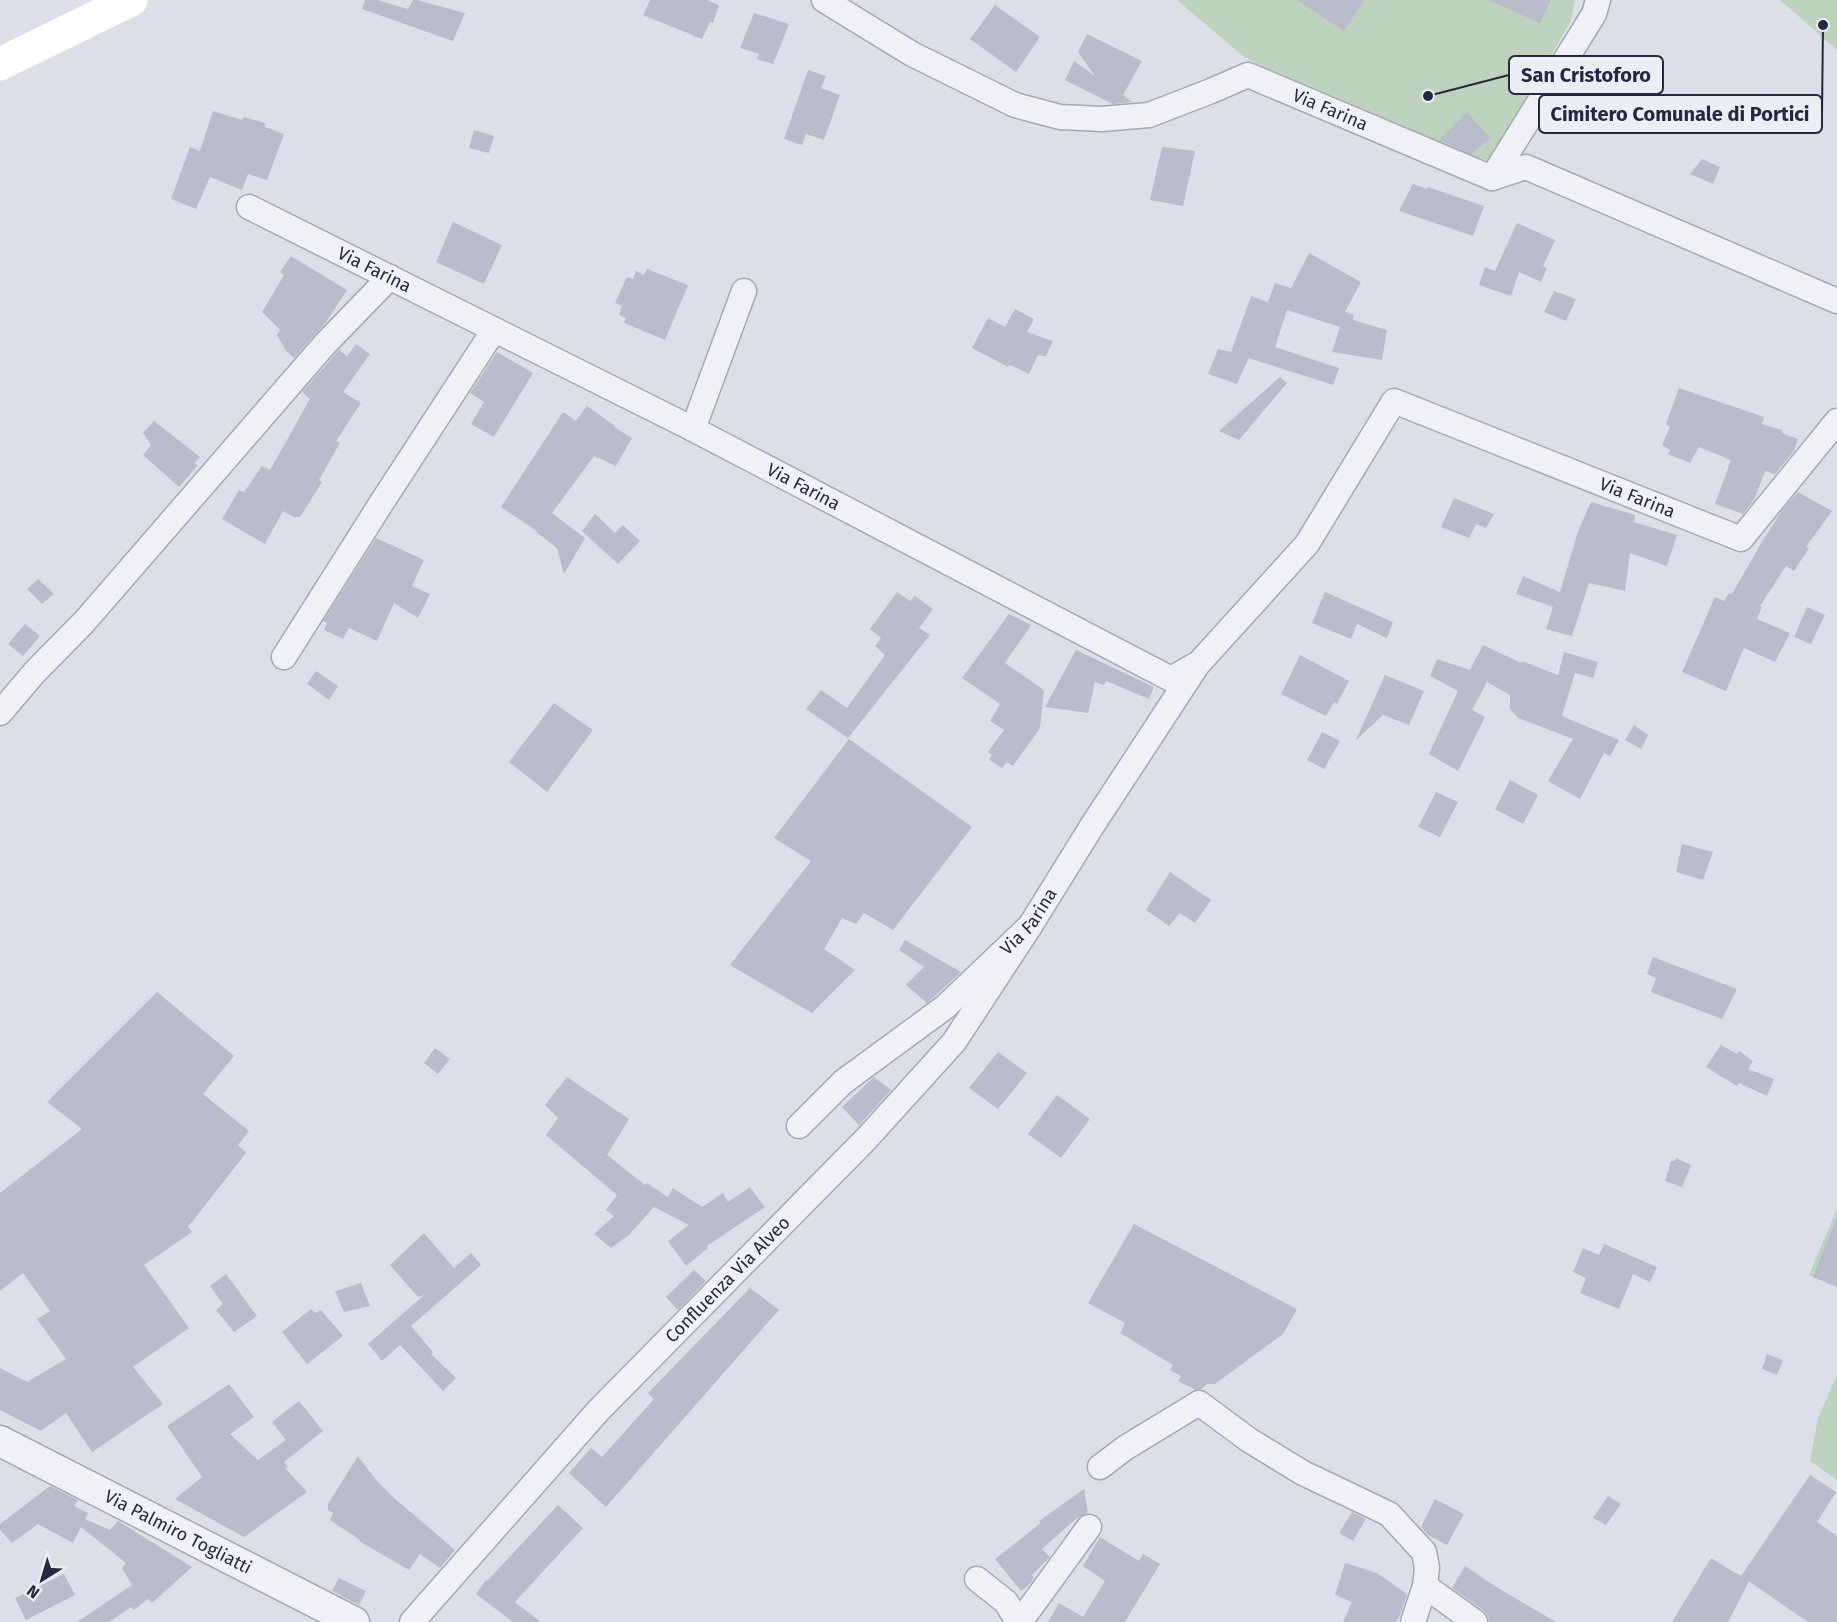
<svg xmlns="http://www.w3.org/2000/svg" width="1837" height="1622" font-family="'Fira Sans',sans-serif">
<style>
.green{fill:#bed3bd}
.building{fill:#b9bdcb}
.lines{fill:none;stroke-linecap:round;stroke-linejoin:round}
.minor-casing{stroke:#a5a8b6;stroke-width:27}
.tertiary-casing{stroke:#a5a8b6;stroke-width:33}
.minor{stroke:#eff1f6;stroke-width:24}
.tertiary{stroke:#eff1f6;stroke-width:30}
.secondary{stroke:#fff;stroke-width:33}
.labels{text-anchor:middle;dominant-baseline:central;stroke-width:6;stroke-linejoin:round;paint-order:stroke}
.street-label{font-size:18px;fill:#242940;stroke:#eceef6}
.leader{fill:none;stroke:#242940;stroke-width:2}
.callout-dot{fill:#242940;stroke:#eceef6;stroke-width:2}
.callout{fill:#eceef6;stroke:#242940;stroke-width:2}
.callout-label{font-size:20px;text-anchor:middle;font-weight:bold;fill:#242940}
</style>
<rect width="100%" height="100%" fill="#dcdfe8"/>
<path class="green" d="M 1177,0 L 1575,0 L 1571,21 L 1490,160 L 1472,157 L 1273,72 L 1243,56 Z
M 1780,0 L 1837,0 L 1837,50 Z
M 1837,1209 L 1837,1287 L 1809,1275 Z
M 1837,1375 L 1837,1480 L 1810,1461 L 1818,1418 Z"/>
<path class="building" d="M 365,0 L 377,0 L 408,9 L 413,0 L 417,0 L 465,13 L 453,41 L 362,9 Z
M 650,0 L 707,0 L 719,5 L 713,23 L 710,22 L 702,39 L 643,15 Z
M 1297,0 L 1364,0 L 1344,31 Z
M 1488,0 L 1551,0 L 1540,23 Z
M 995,5 L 1040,37 L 1016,72 L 970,39 Z
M 754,13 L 789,24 L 773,64 L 757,59 L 759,54 L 740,48 Z
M 1087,34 L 1142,61 L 1123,95 L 1132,102 L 1113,104 L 1065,80 L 1074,61 L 1095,76 L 1078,52 Z
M 808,70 L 826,76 L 821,88 L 840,95 L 824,140 L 806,134 L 802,145 L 784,139 Z
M 213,111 L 242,120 L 244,117 L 265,123 L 265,127 L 284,134 L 267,180 L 248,174 L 242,190 L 210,177 L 196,209 L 171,199 L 190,147 L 200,151 Z
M 1467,112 L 1490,138 L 1471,154 L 1439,140 Z
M 474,130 L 494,136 L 489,153 L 469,148 Z
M 1162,147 L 1195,151 L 1183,206 L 1150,200 Z
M 1702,159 L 1720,167 L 1713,184 L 1690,174 Z
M 1413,184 L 1427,189 L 1428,187 L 1484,206 L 1473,236 L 1399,211 Z
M 453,222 L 502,245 L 484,284 L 436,262 Z
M 1517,223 L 1555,240 L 1543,266 L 1547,268 L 1541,282 L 1519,272 L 1511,296 L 1479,285 L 1485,267 L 1495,271 Z
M 1309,253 L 1361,282 L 1345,312 L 1354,315 L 1353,320 L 1387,330 L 1382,360 L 1332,352 L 1340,327 L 1287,310 L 1275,347 L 1339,368 L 1333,385 L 1249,358 L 1237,384 L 1208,374 L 1218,349 L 1231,352 L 1251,296 L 1268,302 L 1275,283 L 1291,288 Z
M 291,256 L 347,290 L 326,322 L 294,358 L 286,351 L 277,335 L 280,330 L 262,312 L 284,275 L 280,272 Z
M 647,269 L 688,285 L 665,340 L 624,323 L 626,318 L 619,315 L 622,306 L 615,303 L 627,277 L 633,279 L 636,271 L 644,275 Z
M 1554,291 L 1576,299 L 1566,321 L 1544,312 Z
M 1015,309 L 1034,319 L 1027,332 L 1053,341 L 1046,356 L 1038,355 L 1029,374 L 1010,365 L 1008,367 L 972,348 L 988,318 L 1005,327 Z
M 356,344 L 370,354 L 343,392 L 361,403 L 336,441 L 340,443 L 319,480 L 322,482 L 300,517 L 294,517 L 283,511 L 265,544 L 222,519 L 239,490 L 244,492 L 262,466 L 270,470 L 310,399 L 302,392 L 339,350 L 347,356 Z
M 497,352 L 533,373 L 494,437 L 471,424 L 484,402 L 470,393 Z
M 1280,377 L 1287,383 L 1239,440 L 1219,431 Z
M 1679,388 L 1764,417 L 1762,424 L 1782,430 L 1782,433 L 1798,439 L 1794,451 L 1775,474 L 1765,471 L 1754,500 L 1743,514 L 1715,504 L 1731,460 L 1699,447 L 1690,463 L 1668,454 L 1670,450 L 1662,445 L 1670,427 L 1666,424 Z
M 587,406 L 615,426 L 614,427 L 632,438 L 616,466 L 594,456 L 552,513 L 585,538 L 564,574 L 557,548 L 536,532 L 537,531 L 501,507 L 563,412 L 576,421 Z
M 154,421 L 200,457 L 194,463 L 198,465 L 179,487 L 143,455 L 151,445 L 143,433 Z
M 1798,492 L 1832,511 L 1806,547 L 1809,548 L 1794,571 L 1786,566 L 1760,606 L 1762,607 L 1757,619 L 1790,633 L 1775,662 L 1744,648 L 1726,691 L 1682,672 L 1715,597 L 1724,601 L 1729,593 L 1732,594 L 1763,540 L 1783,509 Z
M 1454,498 L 1494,514 L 1486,528 L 1476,524 L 1469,538 L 1441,527 Z
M 1591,502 L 1635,515 L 1634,522 L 1677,535 L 1667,566 L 1630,553 L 1625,591 L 1589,583 L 1572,636 L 1546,629 L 1553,607 L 1516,594 L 1523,576 L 1560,592 L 1578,531 Z
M 595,514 L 615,533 L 623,525 L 640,541 L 618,564 L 582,531 Z
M 376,538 L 424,560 L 412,586 L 430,594 L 418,618 L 394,603 L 377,641 L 349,628 L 343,639 L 324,630 L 327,623 L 323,621 Z
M 38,579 L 54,594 L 42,604 L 27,589 Z
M 897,592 L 910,601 L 915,596 L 933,609 L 919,628 L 930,635 L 848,738 L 806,709 L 821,690 L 847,708 L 885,655 L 875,646 L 881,638 L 870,629 Z
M 1325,592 L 1393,622 L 1387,638 L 1357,624 L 1351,639 L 1312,623 Z
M 1807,607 L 1825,615 L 1811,644 L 1794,637 Z
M 1009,614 L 1031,625 L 1005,663 L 1044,690 L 1040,728 L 1013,766 L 1007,762 L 1002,768 L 989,760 L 992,755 L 988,752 L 1004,730 L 990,721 L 1000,704 L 962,678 Z
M 25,624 L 40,636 L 23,656 L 8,644 Z
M 1483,645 L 1521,663 L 1522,661 L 1558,675 L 1564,652 L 1598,662 L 1593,678 L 1575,673 L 1562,716 L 1619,740 L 1610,756 L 1604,753 L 1580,799 L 1548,781 L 1573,739 L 1518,718 L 1510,709 L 1510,695 L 1487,682 L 1472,710 L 1485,717 L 1458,771 L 1429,754 L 1458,691 L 1430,676 L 1437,659 L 1470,670 Z
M 1076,650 L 1154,687 L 1149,699 L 1106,681 L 1104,685 L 1095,682 L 1088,713 L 1045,707 Z
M 1300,655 L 1349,681 L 1337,704 L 1334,702 L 1326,716 L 1281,694 Z
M 316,671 L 338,686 L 329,700 L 307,684 Z
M 1385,675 L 1424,691 L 1409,725 L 1383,715 L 1356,740 Z
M 554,703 L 593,730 L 547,792 L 509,762 Z
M 1634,725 L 1648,735 L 1641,749 L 1625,740 Z
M 1322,732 L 1340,741 L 1324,769 L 1307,760 Z
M 849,739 L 972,827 L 893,930 L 864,913 L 856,924 L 842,918 L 824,949 L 855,970 L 812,1013 L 730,965 L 811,861 L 774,838 Z
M 1510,780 L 1538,795 L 1523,824 L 1495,809 Z
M 1436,792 L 1458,802 L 1440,837 L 1418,827 Z
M 1682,844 L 1713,852 L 1703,880 L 1676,872 Z
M 1170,872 L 1211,900 L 1195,923 L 1180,913 L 1169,926 L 1146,910 Z
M 905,940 L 961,972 L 927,1003 L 906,985 L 924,967 L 899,950 Z
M 1653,957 L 1737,989 L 1722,1019 L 1651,992 L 1656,978 L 1647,974 Z
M 157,992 L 234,1056 L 203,1094 L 249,1131 L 238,1145 L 246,1153 L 188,1227 L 192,1232 L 144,1265 L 189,1328 L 133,1367 L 163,1404 L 92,1452 L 66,1413 L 41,1431 L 0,1410 L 0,1368 L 27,1382 L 66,1359 L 37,1319 L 50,1311 L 23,1273 L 0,1291 L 0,1193 L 82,1129 L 47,1102 Z
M 1721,1045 L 1737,1054 L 1739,1051 L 1753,1061 L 1748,1069 L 1774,1079 L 1767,1096 L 1739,1083 L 1737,1086 L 1706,1067 Z
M 435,1048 L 450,1059 L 438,1074 L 424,1063 Z
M 998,1052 L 1027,1073 L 998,1109 L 969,1088 Z
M 567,1077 L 629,1119 L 607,1155 L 645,1185 L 647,1183 L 668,1197 L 673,1188 L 702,1207 L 723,1193 L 728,1202 L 750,1187 L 765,1207 L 707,1246 L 708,1248 L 686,1266 L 668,1241 L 689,1225 L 654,1207 L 629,1235 L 611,1248 L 594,1234 L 614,1216 L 606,1210 L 617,1195 L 546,1135 L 558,1118 L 545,1105 Z
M 874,1077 L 891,1090 L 859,1125 L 842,1107 Z
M 1057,1095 L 1090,1119 L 1061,1158 L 1028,1134 Z
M 1676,1158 L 1691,1165 L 1682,1187 L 1665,1181 L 1671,1161 L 1674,1161 Z
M 1836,1219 L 1837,1219 L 1837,1287 L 1813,1277 Z
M 1134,1224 L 1297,1309 L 1283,1334 L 1215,1384 L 1207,1384 L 1202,1389 L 1196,1390 L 1178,1381 L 1181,1376 L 1170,1370 L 1173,1365 L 1120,1333 L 1125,1323 L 1088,1303 Z
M 424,1233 L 454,1268 L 471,1253 L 481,1265 L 411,1326 L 433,1352 L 431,1354 L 456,1378 L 443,1391 L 400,1345 L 382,1361 L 368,1344 L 424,1295 L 418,1297 L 390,1265 Z
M 1604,1244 L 1657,1267 L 1650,1282 L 1633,1274 L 1619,1309 L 1580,1293 L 1586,1278 L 1573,1272 L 1583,1248 L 1599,1255 Z
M 694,1270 L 706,1281 L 678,1310 L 666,1297 Z
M 226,1274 L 257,1316 L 234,1332 L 216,1310 L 223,1304 L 210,1286 Z
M 361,1283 L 370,1306 L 344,1312 L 335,1291 Z
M 750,1288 L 779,1310 L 606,1507 L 569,1473 L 591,1448 L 602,1457 L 654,1399 L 648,1393 Z
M 311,1309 L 315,1313 L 321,1310 L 343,1336 L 307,1364 L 282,1332 Z
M 1767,1354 L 1783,1360 L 1777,1375 L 1762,1369 Z
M 229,1384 L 254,1417 L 230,1434 L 258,1460 L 286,1440 L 272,1422 L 299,1401 L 323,1431 L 284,1462 L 288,1467 L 285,1468 L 307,1492 L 244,1537 L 175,1499 L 202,1477 L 167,1426 Z
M 358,1456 L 375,1479 L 393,1497 L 455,1550 L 440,1568 L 420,1554 L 409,1570 L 359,1541 L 360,1540 L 330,1520 L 333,1513 L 328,1510 L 328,1504 Z
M 1810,1475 L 1836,1492 L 1817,1522 L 1837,1536 L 1837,1622 L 1808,1622 L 1741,1576 Z
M 50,1486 L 78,1500 L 74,1506 L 88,1513 L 85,1519 L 110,1530 L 118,1521 L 192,1567 L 152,1603 L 148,1599 L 134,1610 L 131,1607 L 109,1622 L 77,1622 L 132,1585 L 122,1568 L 126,1563 L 81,1527 L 73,1543 L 38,1524 L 12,1543 L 0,1530 L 0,1524 Z
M 1084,1489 L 1088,1513 L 1077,1518 L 1042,1549 L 1050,1557 L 1032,1575 L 1034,1578 L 1028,1586 L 1021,1591 L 995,1559 L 1041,1523 L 1039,1521 Z
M 1608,1496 L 1621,1504 L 1606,1525 L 1593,1518 Z
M 1435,1499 L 1464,1514 L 1447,1545 L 1428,1535 L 1421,1527 Z
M 558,1505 L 583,1528 L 515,1602 L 541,1622 L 513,1622 L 476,1594 L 486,1580 L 487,1581 Z
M 1352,1512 L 1366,1519 L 1353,1541 L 1339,1533 Z
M 1100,1537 L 1139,1561 L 1143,1554 L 1160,1564 L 1125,1622 L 1048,1622 L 1059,1603 L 1083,1617 L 1105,1581 L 1083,1566 Z
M 1711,1558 L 1749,1581 L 1728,1622 L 1672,1622 Z
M 1345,1563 L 1377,1573 L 1407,1594 L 1400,1615 L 1396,1622 L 1343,1622 L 1352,1602 L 1335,1595 Z
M 1465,1566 L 1498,1588 L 1556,1622 L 1489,1622 L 1488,1616 L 1483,1610 L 1452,1588 Z
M 64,1574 L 75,1595 L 26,1620 L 15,1598 Z
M 339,1578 L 366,1591 L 359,1605 L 332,1591 Z"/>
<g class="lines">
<defs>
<g id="minor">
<path id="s1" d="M 824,0 L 912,54 L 1015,105 L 1060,117 L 1102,119 L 1149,115 L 1211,91 L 1248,75 L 1492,178 L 1526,167 L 1837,301"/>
<path d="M 1492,178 L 1594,14 L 1598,0"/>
<path id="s2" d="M 249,207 L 693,429 L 1171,679 L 1199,663 L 1307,544 L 1394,401 L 1741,539 L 1837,421"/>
<path d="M 693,429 L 744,291"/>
<path d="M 284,657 L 382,502 L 494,330"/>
<path d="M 0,713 L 34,673 L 85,621 L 325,344 L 390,277"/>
<path id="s3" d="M 799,1126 L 843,1082 L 945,1007 L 1030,926 L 1092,826 L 1196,667"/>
<path d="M 1100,1467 L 1125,1448 L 1199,1403 L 1249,1440 L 1303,1473 L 1389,1514 L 1424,1552 L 1427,1568 L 1425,1586 L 1413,1622"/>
<path d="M 977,1579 L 1006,1602 L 1018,1622"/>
<path d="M 1425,1586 L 1475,1622"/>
<path id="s4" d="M 412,1622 L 598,1411 L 867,1138 L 954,1042 L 1030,926"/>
<path d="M 1020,1622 L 1089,1527"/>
</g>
<g id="tertiary">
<path id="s5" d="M 0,1441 L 354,1622"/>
</g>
</defs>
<use href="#minor" class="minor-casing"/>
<use href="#tertiary" class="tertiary-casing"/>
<use href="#minor" class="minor"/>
<use href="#tertiary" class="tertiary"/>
<path class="secondary" d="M 0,64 L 131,0"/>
</g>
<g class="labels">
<g class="street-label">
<text stroke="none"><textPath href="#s1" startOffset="550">Via Farina</textPath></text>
<text stroke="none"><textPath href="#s2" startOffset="140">Via Farina</textPath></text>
<text stroke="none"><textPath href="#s2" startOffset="621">Via Farina</textPath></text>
<text stroke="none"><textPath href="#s2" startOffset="1658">Via Farina</textPath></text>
<text stroke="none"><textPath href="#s3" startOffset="309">Via Farina</textPath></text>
<text stroke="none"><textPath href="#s4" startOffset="466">Confluenza Via Alveo</textPath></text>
<text stroke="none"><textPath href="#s5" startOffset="200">Via Palmiro Togliatti</textPath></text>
</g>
</g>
<path class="leader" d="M1428 96L1509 75M1823 25L1822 114"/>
<g class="callout-dot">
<circle cx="1428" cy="96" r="6"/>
<circle cx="1823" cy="25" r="6"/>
</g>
<g class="callout">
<rect x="1509" y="56" width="154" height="38" rx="6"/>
<rect x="1539" y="95" width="283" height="38" rx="6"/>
</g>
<g class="callout-label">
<text x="1586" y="82">San Cristoforo</text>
<text x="1680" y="121">Cimitero Comunale di Portici</text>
</g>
<g transform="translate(42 1580) rotate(217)" stroke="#eceef6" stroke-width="4.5" paint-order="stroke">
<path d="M0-4.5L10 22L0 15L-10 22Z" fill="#242940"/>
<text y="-9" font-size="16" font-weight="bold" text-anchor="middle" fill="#242940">N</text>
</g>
</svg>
